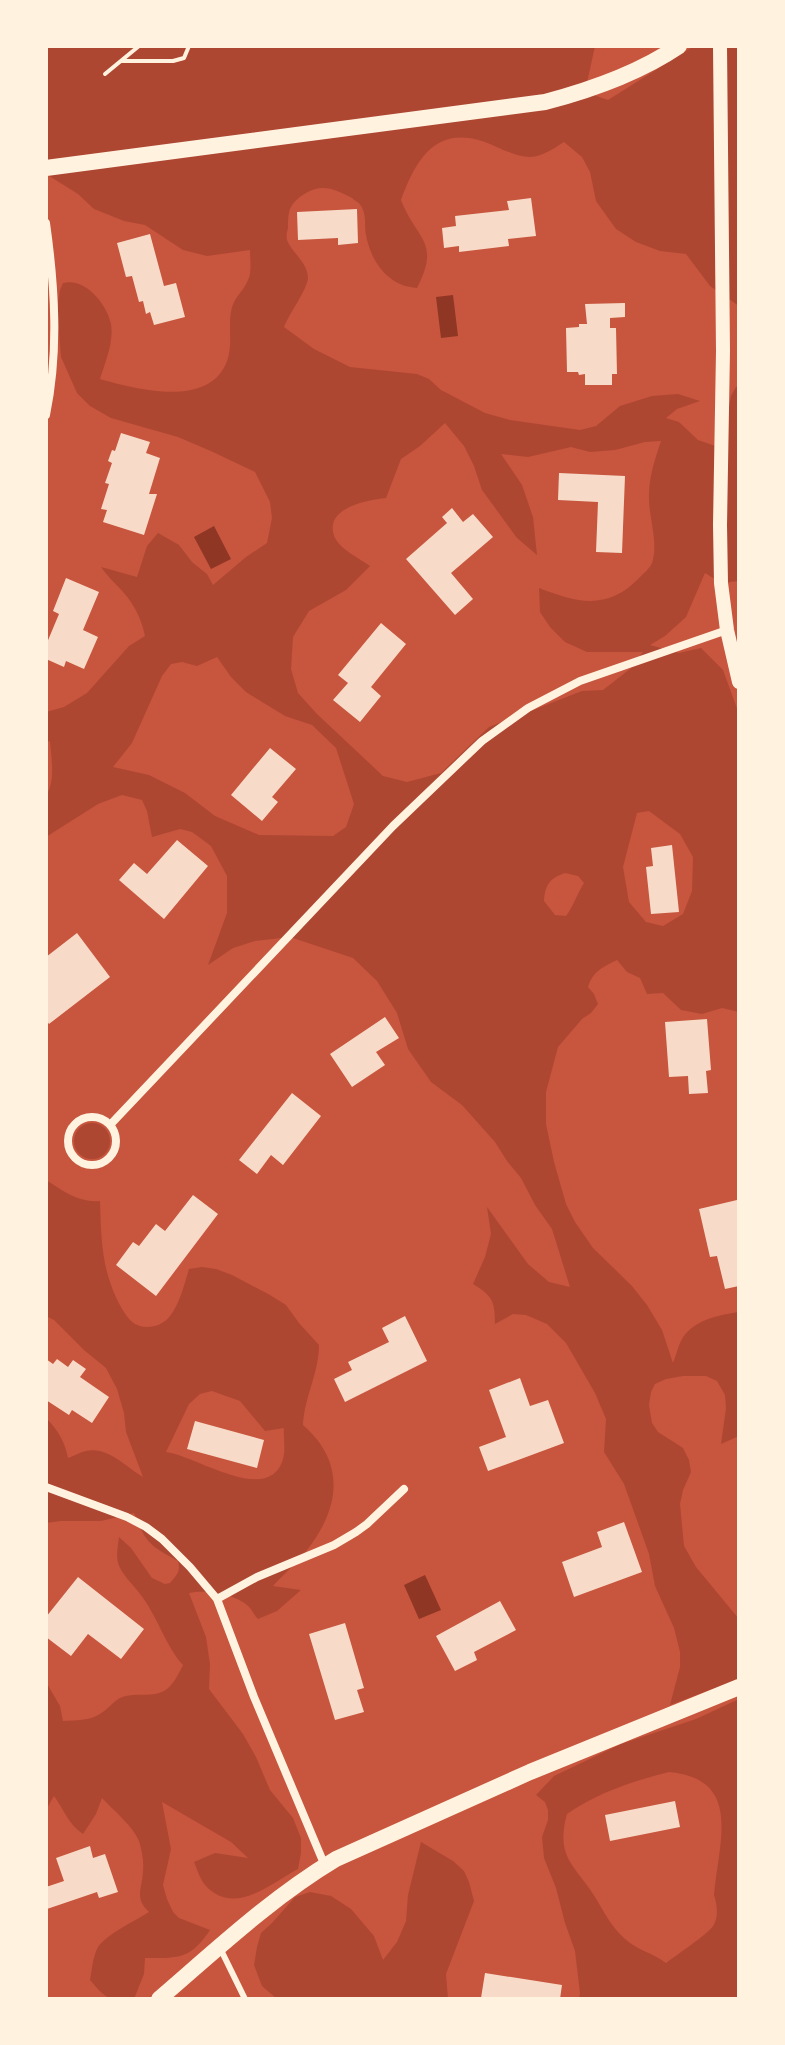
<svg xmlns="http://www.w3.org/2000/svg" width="785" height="2045" font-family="Rubik,sans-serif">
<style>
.green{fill:#ae4732;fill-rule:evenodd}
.water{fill:#8f3625}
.building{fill:#f7dbc8}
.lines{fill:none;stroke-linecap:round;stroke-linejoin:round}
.path{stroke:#fff3e0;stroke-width:4}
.service{stroke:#fff3e0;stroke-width:6}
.minor{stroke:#fff3e0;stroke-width:8}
.tertiary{stroke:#fff3e0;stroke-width:14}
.secondary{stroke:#fff3e0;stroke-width:16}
</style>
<rect width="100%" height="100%" fill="#c8553d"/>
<path class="green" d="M 46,46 L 595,46 L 585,92 L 608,100 L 694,46 L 739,46 L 739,306 L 710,286 L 686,254 L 660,251 L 636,242 L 616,229 L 596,201 L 590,172 L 582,157 L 564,142 C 554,148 542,157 530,157 C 514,157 497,146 482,141 C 434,126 415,162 401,200 C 417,241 441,241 417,288 C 388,286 371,262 366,235 C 364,225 367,215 361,206 C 359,202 355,201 352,198 C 336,190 323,183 306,193 C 290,203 288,209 288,228 C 287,232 286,236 287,240 C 292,253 308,263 308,278 C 307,290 289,314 284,327 L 314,349 L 350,367 L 417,374 L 429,379 L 441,390 L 485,413 L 510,420 L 580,430 L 596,426 L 620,406 L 652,396 L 678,394 L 700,401 L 677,409 L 666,418 L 679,422 L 698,440 L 721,448 L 731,396 L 736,387 L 739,386 L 739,581 L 721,583 L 705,573 L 686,617 L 665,636 L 650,645 L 679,653 L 701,648 L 723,670 L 739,714 L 739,1012 L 722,1008 L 702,1014 L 681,1010 L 663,993 L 647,994 L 640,978 L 627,972 L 617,960 C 603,967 593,971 588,987 L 594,994 L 598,1004 L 591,1013 L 582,1019 L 558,1047 L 546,1092 L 546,1124 L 554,1162 L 566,1204 L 575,1222 L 593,1248 L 632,1286 L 647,1305 L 662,1330 L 673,1363 C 676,1356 678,1346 682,1339 C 693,1320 719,1315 739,1312 L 739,1436 L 721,1444 L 726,1408 L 725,1395 L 717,1381 L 706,1376 L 683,1376 L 666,1379 L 655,1384 L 651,1392 L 649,1405 L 652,1423 L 658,1432 L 683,1448 L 689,1460 L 691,1472 L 683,1490 L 680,1504 L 684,1546 L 696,1567 L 739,1619 L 739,1679 L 670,1705 L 680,1667 L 680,1652 L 674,1628 L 655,1586 L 649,1554 L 624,1484 L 604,1452 L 606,1419 L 595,1393 L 566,1343 L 547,1324 L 526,1315 L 513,1314 L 495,1324 C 495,1302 493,1296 473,1284 L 485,1257 L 491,1234 L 487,1207 L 528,1264 L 549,1282 L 570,1287 L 552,1229 L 535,1205 L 521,1178 L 507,1161 L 495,1142 L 462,1105 L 431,1082 L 408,1049 L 397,1013 L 377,981 L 353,958 L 290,937 L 255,941 L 233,948 L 208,965 L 227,913 L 227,876 L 211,846 L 192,832 L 180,829 L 152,837 L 147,811 L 142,800 L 122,795 L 98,804 L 46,837 L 46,795 C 56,782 51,757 50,741 L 46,742 L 46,712 L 64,707 L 87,693 L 129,646 L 145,636 C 142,622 137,610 128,598 C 120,587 109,579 101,567 L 137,577 L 147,546 L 158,533 L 179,545 L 192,562 L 207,574 L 213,585 L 246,557 L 267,543 L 272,518 L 270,502 L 255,472 L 213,452 L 178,437 L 111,418 L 90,406 L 77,393 L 61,357 L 57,307 L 60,290 L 63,283 C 85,277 107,304 111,324 C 114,342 105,363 100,379 C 135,389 210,409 227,361 C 233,345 228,328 231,312 C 234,296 242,294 248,280 C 252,273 250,259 250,250 L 207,256 L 183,250 L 145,225 L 124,221 L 94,209 L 78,194 L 46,174 ZM 445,423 L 464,446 L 474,466 L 482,490 L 517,538 L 537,555 L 533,517 L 522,485 L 501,454 L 528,457 L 571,447 L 590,452 L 615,450 L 645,442 L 661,441 C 655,459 649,477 649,495 C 648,516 659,542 652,563 C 650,568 644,573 640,577 C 608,611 578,603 539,588 L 540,612 L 550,627 L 565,642 L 587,652 L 643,652 L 630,669 L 603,690 L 582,691 L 489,727 L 441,773 L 407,782 L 383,776 L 317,714 L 298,693 L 291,669 L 293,637 L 309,611 L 346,590 L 370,566 C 359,558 341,550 335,538 C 322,508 367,500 386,498 L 401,459 L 420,446 ZM 217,657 L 231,677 L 246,692 L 285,716 L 312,725 L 336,748 L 354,804 L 346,827 L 333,836 L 259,835 L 215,816 L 185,793 L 149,775 L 113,767 L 132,743 L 162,676 L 171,664 L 182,662 L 197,666 ZM 649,811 L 680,834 L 693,857 L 692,891 L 683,914 L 663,926 L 646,922 L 629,902 L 623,867 L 637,813 ZM 565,873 L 578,876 L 584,883 C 577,894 574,905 566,916 L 555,915 L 544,901 C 545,885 550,878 565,873 Z
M74 1141a18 18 0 1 1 36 0a18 18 0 1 1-36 0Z
M 46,1180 C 63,1191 79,1203 100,1201 C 101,1228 101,1256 110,1282 C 114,1294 122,1312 131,1321 C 142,1331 161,1328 170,1316 C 180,1303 184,1285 189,1269 L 202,1267 L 216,1269 L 232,1275 L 270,1295 L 286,1305 L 299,1323 L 319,1345 C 319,1373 304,1398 303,1425 C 341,1458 342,1498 315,1539 C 304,1556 287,1571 273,1586 L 301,1590 L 277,1611 L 258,1619 C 255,1616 253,1612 250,1608 C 238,1594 207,1589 189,1593 L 206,1637 L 210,1664 L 209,1689 L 243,1734 L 256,1757 L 270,1790 L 293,1818 L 301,1838 L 301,1853 L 298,1869 C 270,1884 234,1917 205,1885 C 200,1879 197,1869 194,1862 L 215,1853 L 248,1858 L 231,1842 L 162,1802 L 171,1849 L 163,1885 L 167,1899 L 173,1912 L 179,1918 L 210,1930 C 190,1960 178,1958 145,1958 L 144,1974 L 134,1999 C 107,1999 108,2001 90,1980 C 92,1969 93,1956 98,1947 C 107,1934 135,1921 149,1912 C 134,1898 142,1889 143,1872 C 144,1861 142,1851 139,1841 C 132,1825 114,1811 102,1798 L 96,1814 L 83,1834 C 69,1825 64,1810 54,1796 L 46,1810 L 46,1682 L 60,1706 L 63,1721 C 76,1720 89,1721 100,1714 C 110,1708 115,1698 126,1696 C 138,1693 153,1697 164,1691 C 173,1686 179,1673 183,1665 C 166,1647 157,1615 140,1594 C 133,1584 121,1574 118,1563 C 116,1555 118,1545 119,1537 L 131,1548 L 152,1578 L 165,1584 L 170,1583 C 177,1575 181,1571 178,1561 C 149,1545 146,1543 134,1513 L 101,1521 L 61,1521 L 46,1523 L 46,1418 C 58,1430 65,1442 68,1458 C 74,1456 80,1452 86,1451 C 108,1446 127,1468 143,1477 L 126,1432 L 124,1413 L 117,1389 L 106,1368 L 84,1350 L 54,1320 L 46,1316 ZM 212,1391 L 240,1401 L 265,1431 L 284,1428 C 283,1438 286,1449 283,1459 C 269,1507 195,1455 166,1452 L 189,1404 L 200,1394 Z
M 739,1699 L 739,1999 L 579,1999 L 580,1993 L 575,1951 L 565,1923 L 556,1888 L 544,1858 L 542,1837 L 548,1820 L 548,1810 L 545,1802 L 536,1795 L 554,1776 L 621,1744 L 696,1719 ZM 669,1772 C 744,1779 718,1844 714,1895 C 717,1904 719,1917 713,1926 C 708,1934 675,1956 666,1963 C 653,1953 636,1950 624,1938 C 611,1926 604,1912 595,1897 C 575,1865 555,1858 567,1814 C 597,1793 633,1781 669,1772 Z
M 421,1842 L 453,1861 L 464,1871 L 469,1882 L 474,1901 L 446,1974 L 448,1999 L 277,1999 L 262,1986 L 254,1965 L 257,1947 L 261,1933 L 272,1923 L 295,1897 L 310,1892 L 331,1896 L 351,1909 L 374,1936 L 383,1960 L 397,1942 L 406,1921 L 408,1895 Z"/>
<path class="water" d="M 453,295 L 458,336 L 441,338 L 436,297 Z
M 214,526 L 231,559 L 211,569 L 194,537 Z
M 425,1575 L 441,1610 L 419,1619 L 404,1585 Z"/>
<path class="building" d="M 531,198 L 536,236 L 508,239 L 509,246 L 459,252 L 459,246 L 444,248 L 442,228 L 456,226 L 455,216 L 509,210 L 507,201 Z
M 357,209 L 358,243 L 338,245 L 338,238 L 298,240 L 297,212 Z
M 150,234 L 164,286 L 176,283 L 185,317 L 154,325 L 150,312 L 146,314 L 143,301 L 139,302 L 132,276 L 126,277 L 117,243 Z
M 625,303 L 625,317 L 610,318 L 610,328 L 616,328 L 617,374 L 612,374 L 612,385 L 585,385 L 585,374 L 579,375 L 578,372 L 567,372 L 566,328 L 579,327 L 579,324 L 587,324 L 585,304 Z
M 121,433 L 150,442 L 146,453 L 160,458 L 149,494 L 157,494 L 144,535 L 103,522 L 107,510 L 101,509 L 109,484 L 105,483 L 112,463 L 108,461 L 112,450 L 115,451 Z
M 559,473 L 625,476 L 622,553 L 596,552 L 598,502 L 558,500 Z
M 452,508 L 463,522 L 473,514 L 493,537 L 451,573 L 473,599 L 455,615 L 406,559 L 447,523 L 442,517 Z
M 66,578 L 99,592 L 83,630 L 98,637 L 84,669 L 66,661 L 64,667 L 46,659 L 46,645 L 59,614 L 53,611 Z
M 381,623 L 406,644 L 371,687 L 381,696 L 360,722 L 333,700 L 348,683 L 338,675 Z
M 270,748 L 296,769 L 272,797 L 278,802 L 262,821 L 231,795 Z
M 177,840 L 208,866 L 164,919 L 119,880 L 134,863 L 147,874 Z
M 672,845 L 679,912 L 651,914 L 646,867 L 653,866 L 651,848 Z
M 77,933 L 110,977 L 49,1024 L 46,1020 L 46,957 Z
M 385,1017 L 399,1038 L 376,1052 L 385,1065 L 352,1087 L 330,1054 Z
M 707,1019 L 711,1070 L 706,1071 L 708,1093 L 689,1094 L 688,1076 L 669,1077 L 665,1022 Z
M 292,1093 L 321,1116 L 283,1165 L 271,1155 L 257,1174 L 239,1160 Z
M 193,1195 L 218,1214 L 156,1296 L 116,1265 L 133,1242 L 139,1246 L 156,1224 L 165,1231 Z
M 737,1200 L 739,1209 L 739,1286 L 725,1289 L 717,1256 L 710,1257 L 699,1209 Z
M 405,1316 L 427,1361 L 345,1402 L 334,1379 L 352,1370 L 348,1362 L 389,1342 L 382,1328 Z
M 46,1359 L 53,1364 L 57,1359 L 68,1367 L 73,1360 L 86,1369 L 80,1377 L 109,1397 L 92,1423 L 72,1410 L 69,1415 L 46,1400 L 48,1392 L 46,1391 Z
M 520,1378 L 530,1406 L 548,1400 L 564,1443 L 488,1471 L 479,1447 L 506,1437 L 489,1390 Z
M 195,1421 L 264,1440 L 257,1468 L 187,1449 Z
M 624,1522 L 642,1572 L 574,1597 L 562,1562 L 602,1547 L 597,1532 Z
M 78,1577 L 144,1629 L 121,1659 L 88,1634 L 71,1656 L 46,1637 L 46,1617 Z
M 500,1601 L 516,1630 L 474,1652 L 477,1660 L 455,1671 L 436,1636 Z
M 345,1623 L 364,1688 L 357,1690 L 364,1712 L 335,1720 L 309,1634 Z
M 675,1801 L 680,1827 L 610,1841 L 605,1815 Z
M 90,1846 L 93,1858 L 105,1854 L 118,1892 L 99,1898 L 97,1892 L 47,1909 L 46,1887 L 64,1881 L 56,1858 Z
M 485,1973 L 562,1985 L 560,1999 L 481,1998 Z"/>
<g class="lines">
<path class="path" d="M 122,61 L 173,61 L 184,58 L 189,46
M 105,74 L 139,46"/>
<path class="service" d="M 221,1950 L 245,1999"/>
<path class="minor" d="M 46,223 C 55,287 59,352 46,415
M68 1141a24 24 0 1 1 48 0a24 24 0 1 1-48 0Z
M 110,1125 L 393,826 L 482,741 L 528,708 L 580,681 L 727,630
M 46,1487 L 127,1517 L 146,1527 L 162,1539 L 190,1567 L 217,1599 L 254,1697 L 325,1866
M 217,1599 L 257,1577 L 334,1545 L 356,1532 L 367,1524 L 404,1489"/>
<path class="tertiary" d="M 720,46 L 723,351 L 720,525 L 721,583 L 727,630 L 739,682"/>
<path class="secondary" d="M 46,168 L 545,102 C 591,90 639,73 679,46
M 159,1999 C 216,1950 271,1898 336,1859 L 530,1772 L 739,1687"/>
</g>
<rect width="785" height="2045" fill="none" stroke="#fff3e0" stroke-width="96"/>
</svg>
